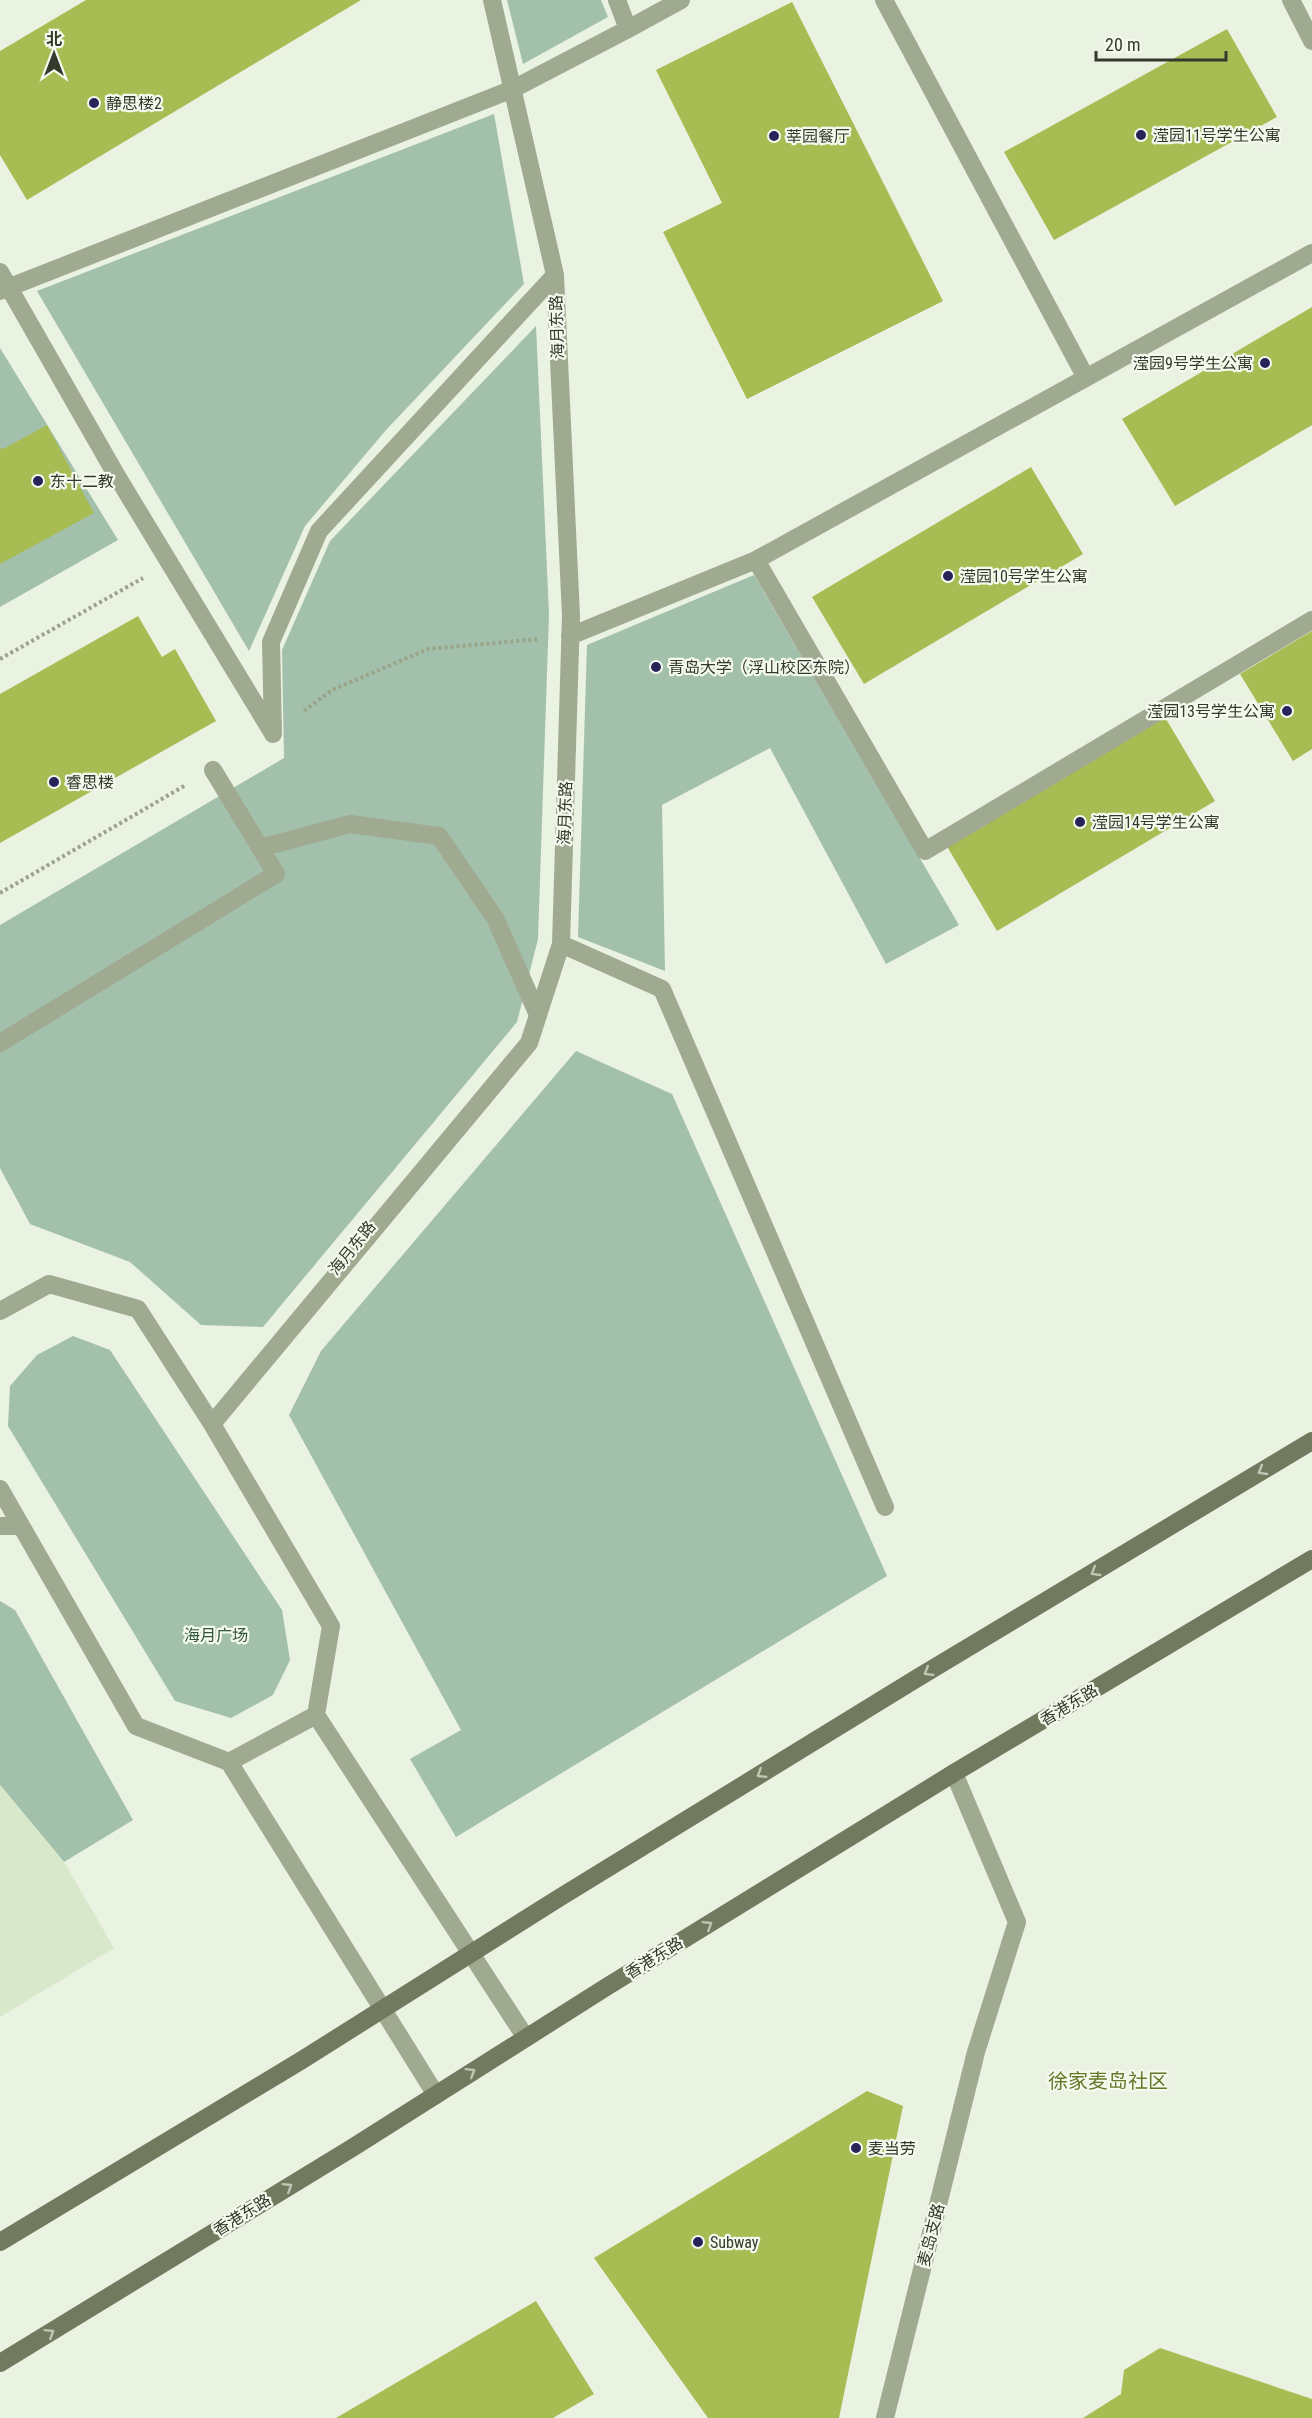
<svg xmlns="http://www.w3.org/2000/svg" width="1312" height="2418" font-family="'Roboto Condensed','Noto Sans SC',sans-serif">
<style>
.green{fill:#a2c0ab}
.plaza{fill:#d8e8ca}
.building{fill:#a7bd54}
.lines{fill:none;stroke-linecap:round;stroke-linejoin:round}
.path{stroke:#9aa489;stroke-width:4;stroke-dasharray:3 3;stroke-linecap:butt}
.street{stroke:#a0aa91;stroke-width:18}
.primary{stroke:#71795e;stroke-width:18}
.oneway{stroke:#c0c6b4}
.poi-dot{fill:#262458;stroke:#f4faee;stroke-width:2}
.labels{text-anchor:middle;dominant-baseline:central;stroke-width:4.5;stroke-linejoin:round;paint-order:stroke}
.poi-label{font-size:16px;fill:#35392c;stroke:#f4faee;text-anchor:start}
.street-label{font-size:16px;fill:#35392c;stroke:#f4faee}
.park-label{font-size:16px;fill:#31553d;stroke:#f4faee}
.quarter-label{font-size:20px;fill:#667728;stroke:#f4faee}
</style>
<rect width="100%" height="100%" fill="#eaf2e2"/>
<path class="green" d="M 507,0 L 601,0 L 608,17 L 523,64 Z
M 494,114 L 524,284 L 386,430 L 305,526 L 249,651 L 37,291 Z
M 536,326 L 549,614 L 538,939 L 517,1022 L 263,1327 L 201,1325 L 130,1262 L 30,1224 L 0,1168 L 0,925 L 284,758 L 282,650 L 330,541 Z
M 0,348 L 118,540 L 0,607 Z
M 754,575 L 959,925 L 886,964 L 770,748 L 662,805 L 665,971 L 578,937 L 587,645 Z
M 576,1051 L 672,1094 L 887,1576 L 456,1837 L 410,1759 L 461,1730 L 289,1415 L 321,1351 Z
M 73,1336 L 110,1350 L 282,1610 L 290,1660 L 273,1695 L 231,1718 L 175,1701 L 8,1426 L 10,1386 L 37,1355 Z
M 0,1601 L 15,1610 L 133,1820 L 64,1862 L 0,1785 Z"/>
<path class="plaza" d="M 0,1785 L 64,1862 L 114,1948 L 0,2017 Z"/>
<path class="building" d="M 86,0 L 361,0 L 27,200 L 0,155 L 0,51 Z
M 792,2 L 943,301 L 747,399 L 663,232 L 722,203 L 656,70 Z
M 1227,29 L 1277,117 L 1054,240 L 1004,152 Z
M 1312,307 L 1312,425 L 1175,506 L 1122,419 Z
M 47,425 L 94,513 L 0,564 L 0,448 L 3,449 Z
M 1031,467 L 1083,554 L 864,684 L 812,597 Z
M 138,616 L 162,657 L 175,649 L 216,721 L 0,843 L 0,694 Z
M 1312,631 L 1312,749 L 1293,761 L 1240,674 Z
M 1163,714 L 1215,801 L 997,931 L 945,843 Z
M 867,2091 L 903,2106 L 839,2418 L 708,2418 L 594,2258 Z
M 536,2301 L 594,2394 L 553,2418 L 336,2418 Z
M 1160,2348 L 1312,2399 L 1312,2418 L 1083,2418 L 1121,2394 L 1124,2370 Z"/>
<g class="lines">
<path class="path" d="M 0,659 L 143,578
M 304,711 L 332,690 L 428,649 L 539,639
M 0,893 L 186,785"/>
<path class="street" d="M 884,0 L 1086,378
M 1291,0 L 1312,41
M 628,29 L 681,0
M 0,272 L 118,478 L 272,732
M 0,291 L 513,89 L 628,29 L 617,0
M 756,560 L 1312,253
M 570,636 L 756,560 L 925,851 L 1312,620
M 273,734 L 271,642 L 319,531 L 555,275
M 260,848 L 350,824 L 439,836 L 495,918 L 538,1015
M 561,944 L 662,989 L 885,1507
M 0,1043 L 276,874 L 213,770
M 0,1311 L 49,1284 L 138,1309 L 212,1424 L 331,1626 L 316,1715 L 229,1762 L 136,1726 L 0,1489
M 212,1424 L 529,1043 L 561,944 L 571,616 L 555,275 L 492,0
M 0,1526 L 20,1526
M 316,1715 L 526,2038
M 229,1762 L 436,2095
M 885,2418 L 976,2052 L 1017,1922 L 954,1773"/>
<path class="primary" d="M 0,2242 L 302,2060 L 559,1898 L 919,1677 L 1312,1441
M 0,2363 L 352,2148 L 608,1986 L 954,1773 L 1312,1559"/>
</g>
<defs><path id="oneway-chevron" d="M-2-3.5L2.5 0L-2 3.5" fill="none" stroke-width="1.6" stroke-linecap="round" stroke-linejoin="round" transform="scale(1.5)"/></defs>
<g class="oneway">
<use href="#oneway-chevron" transform="translate(1262 1471) rotate(149)"/>
<use href="#oneway-chevron" transform="translate(1095 1572) rotate(149)"/>
<use href="#oneway-chevron" transform="translate(928 1672) rotate(149)"/>
<use href="#oneway-chevron" transform="translate(761 1774) rotate(148)"/>
<use href="#oneway-chevron" transform="translate(708 1925) rotate(-32)"/>
<use href="#oneway-chevron" transform="translate(471 2072) rotate(-32)"/>
<use href="#oneway-chevron" transform="translate(288 2187) rotate(-32)"/>
<use href="#oneway-chevron" transform="translate(50 2333) rotate(-32)"/>
</g>
<g class="poi-dot">
<circle cx="94" cy="103" r="6"/>
<circle cx="1141" cy="135" r="6"/>
<circle cx="774" cy="136" r="6"/>
<circle cx="1265" cy="363" r="6"/>
<circle cx="38" cy="481" r="6"/>
<circle cx="948" cy="576" r="6"/>
<circle cx="656" cy="667" r="6"/>
<circle cx="1287" cy="711" r="6"/>
<circle cx="54" cy="782" r="6"/>
<circle cx="1080" cy="822" r="6"/>
<circle cx="856" cy="2148" r="6"/>
<circle cx="698" cy="2242" r="6"/>
</g>
<g class="labels">
<g class="poi-label">
<text x="106" y="103">静思楼2</text>
<text x="1153" y="135">滢园11号学生公寓</text>
<text x="786" y="136">莘园餐厅</text>
<text x="1253" y="363" text-anchor="end">滢园9号学生公寓</text>
<text x="50" y="481">东十二教</text>
<text x="960" y="576">滢园10号学生公寓</text>
<text x="668" y="667">青岛大学（浮山校区东院）</text>
<text x="1275" y="711" text-anchor="end">滢园13号学生公寓</text>
<text x="66" y="782">睿思楼</text>
<text x="1092" y="822">滢园14号学生公寓</text>
<text x="868" y="2148">麦当劳</text>
<text x="710" y="2242">Subway</text>
</g>
<g class="street-label">
<text transform="translate(557 327) rotate(-92)">海月东路</text>
<text transform="translate(565 813) rotate(-88)">海月东路</text>
<text transform="translate(352 1248) rotate(-51)">海月东路</text>
<text transform="translate(1069 1705) rotate(-31)">香港东路</text>
<text transform="translate(654 1958) rotate(-32)">香港东路</text>
<text transform="translate(242 2215) rotate(-32)">香港东路</text>
<text transform="translate(931 2235) rotate(-76)">麦岛支路</text>
</g>
<g class="park-label">
<text x="216" y="1635">海月广场</text>
</g>
<g class="quarter-label">
<text x="1108" y="2081">徐家麦岛社区</text>
</g>
</g>
<g transform="translate(54 54)" stroke="#f4faee" stroke-width="4.5" paint-order="stroke">
<path d="M0-4.5L10 22L0 15L-10 22Z" fill="#35392c"/>
<text y="-9" font-size="16" font-weight="bold" text-anchor="middle" fill="#35392c">北</text>
</g>
<path d="M1096 51v9h130v-9" fill="none" stroke="#35392c" stroke-width="3"/>
<text x="1105" y="51" font-size="18" fill="#35392c" stroke="#f4faee" stroke-width="4.5" paint-order="stroke">20 m</text>
</svg>
